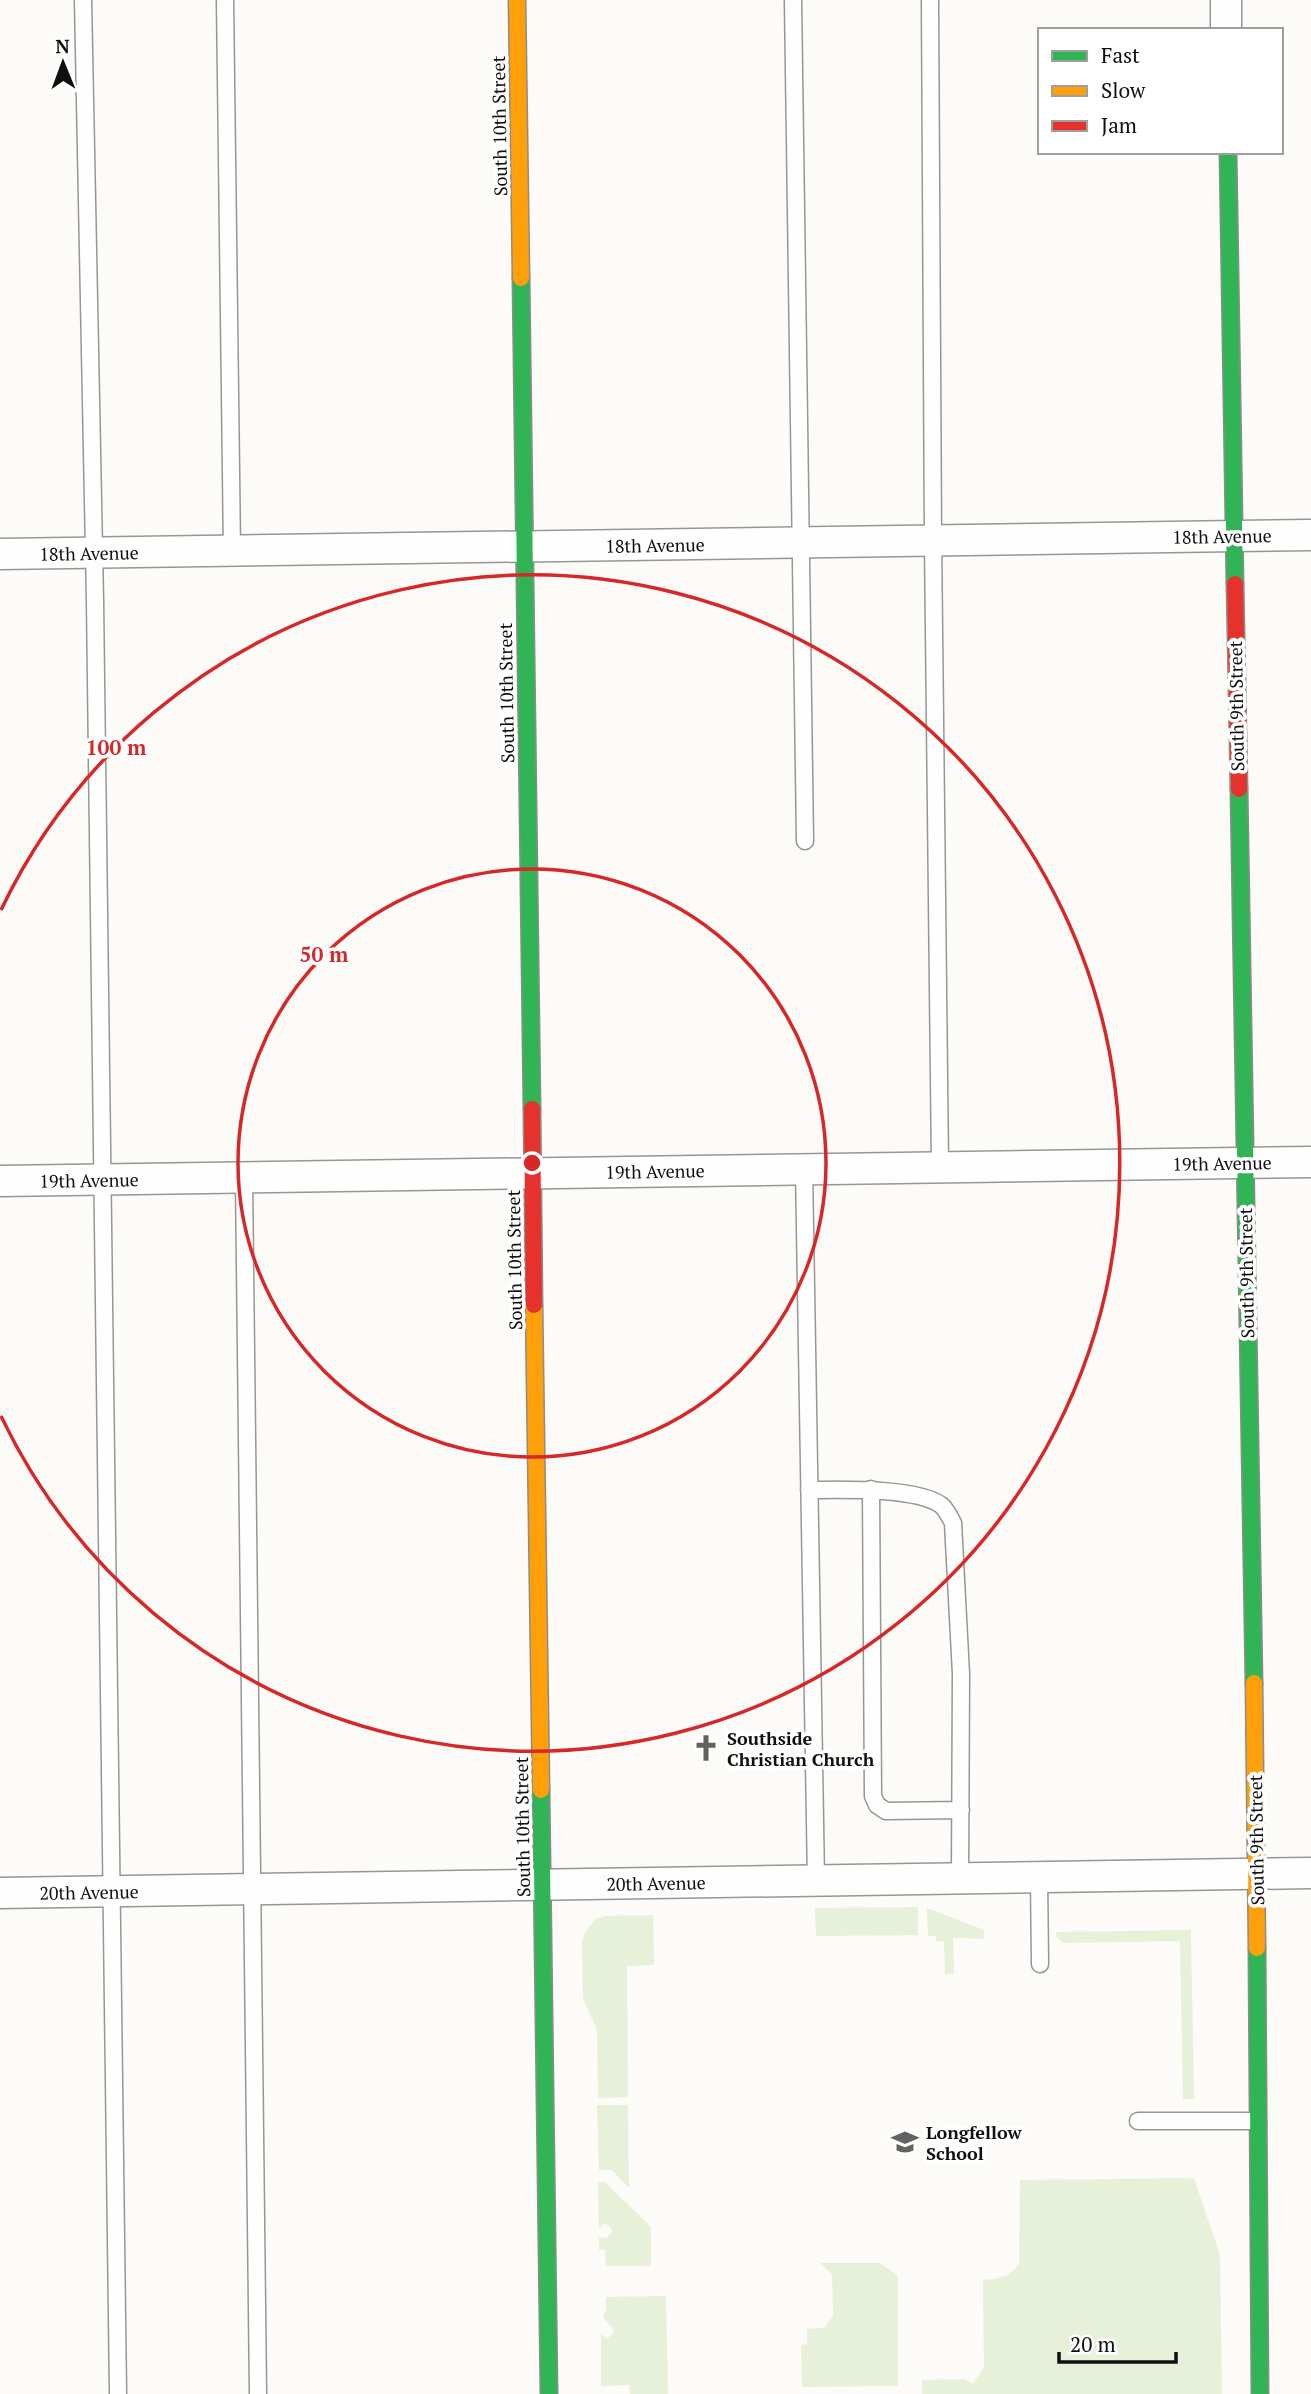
<svg xmlns="http://www.w3.org/2000/svg" width="1311" height="2394" font-family="'PT Serif',serif">
<style>
.green{fill:#e7f0d9}
.lines{fill:none;stroke-linecap:round;stroke-linejoin:round}
.lane-casing{stroke:#969694;stroke-width:19}
.street-casing{stroke:#969694;stroke-width:33}
.fast-casing{stroke:#8d8c8b;stroke-width:19}
.slow-casing{stroke:#8d8c8b;stroke-width:19}
.jam-casing{stroke:#8d8c8b;stroke-width:19}
.lane{stroke:#fffefe;stroke-width:16}
.street{stroke:#fffefe;stroke-width:30}
.fast{stroke:#30b455;stroke-width:16}
.slow{stroke:#ff9f0a;stroke-width:16}
.jam{stroke:#e5322d;stroke-width:16}
.ring{fill:none;stroke:#d62828;stroke-width:3.5}
.labels{text-anchor:middle;dominant-baseline:central;stroke-width:7;stroke-linejoin:round;paint-order:stroke}
.street-label{font-size:18px;fill:#101010;stroke:#fff}
.poi-label{font-size:18px;font-weight:bold;fill:#101010;stroke:#fff;text-anchor:start}
.centre{fill:#d62828;stroke:#fff;stroke-width:3.5}
.ring-label{font-size:21px;text-anchor:middle;font-weight:bold;fill:#d62828;stroke:#fff;stroke-width:7;stroke-linejoin:round;paint-order:stroke}
</style>
<rect width="100%" height="100%" fill="#fcfbf7"/>
<path class="green" d="M 918,1907 L 918,1935 L 816,1936 L 815,1908 Z
M 927,1908 L 984,1930 L 984,1939 L 953,1938 L 954,1974 L 945,1974 L 944,1942 L 936,1941 L 936,1936 L 928,1936 Z
M 653,1915 L 654,1965 L 627,1966 L 628,2097 L 598,2098 L 597,2030 L 583,1999 L 582,1942 L 585,1932 L 596,1919 L 605,1916 Z
M 1191,1930 L 1194,2099 L 1183,2099 L 1180,1941 L 1063,1943 L 1057,1937 L 1056,1932 Z
M 597,2105 L 628,2105 L 629,2188 L 612,2170 L 599,2170 Z
M 1194,2178 L 1220,2255 L 1222,2394 L 922,2394 L 922,2380 L 964,2379 L 973,2384 L 984,2367 L 983,2280 C 998,2279 1011,2278 1019,2263 L 1020,2180 Z
M 598,2182 L 605,2182 L 651,2227 L 651,2266 L 606,2266 L 605,2250 L 599,2250 L 599,2237 L 607,2238 L 613,2230 L 605,2223 L 599,2229 Z
M 820,2263 L 880,2263 L 898,2276 L 898,2386 L 802,2387 L 801,2345 L 807,2344 L 807,2329 L 824,2328 L 833,2316 L 832,2274 Z
M 666,2296 L 668,2394 L 630,2394 L 629,2385 L 601,2386 L 601,2334 L 607,2339 L 615,2331 L 603,2317 L 606,2309 L 606,2297 Z"/>
<g class="lines">
<defs>
<path id="lane" d="M 83,0 L 95,601 L 118,2394
M 225,0 L 232,551
M 793,0 L 805,841
M 930,0 L 933,541 L 940,1167
M 804,1169 L 816,1881
M 244,1178 L 258,2394
M 871,1489 L 873,1796 L 877,1805 L 886,1811 L 961,1810
M 809,1490 C 841,1490 915,1487 941,1505 C 946,1509 950,1517 953,1523 L 961,1674 L 960,1878
M 1039,1877 L 1040,1964
M 1138,2121 L 1258,2121"/>
<path id="street" d="M 1226,0 L 1226,30
M 0,554 L 1311,535
M 0,1181 L 1311,1162
M 0,1893 L 1311,1873"/>
<path id="fast" d="M 1228,152 L 1235,584
M 521,278 L 532,1109
M 1239,789 L 1254,1683
M 541,1790 L 549,2394
M 1257,1948 L 1260,2394"/>
<path id="slow" d="M 517,0 L 521,278
M 534,1305 L 541,1790
M 1254,1683 L 1257,1948"/>
<path id="jam" d="M 1235,584 L 1239,789
M 532,1109 L 534,1305"/>
</defs>
<use href="#lane" class="lane-casing"/>
<use href="#street" class="street-casing"/>
<use href="#fast" class="fast-casing"/>
<use href="#slow" class="slow-casing"/>
<use href="#jam" class="jam-casing"/>
<use href="#lane" class="lane"/>
<use href="#street" class="street"/>
<use href="#fast" class="fast"/>
<use href="#slow" class="slow"/>
<use href="#jam" class="jam"/>
</g>
<g class="ring">
<circle cx="532" cy="1163" r="294"/>
<path d="M1 910A588 588 0 1 1 1 1416"/>
</g>
<defs>
<symbol id="church-bare" viewBox="-9 -9 18 18"><path d="M-1.2-6h2.4v3.5h3.3v2.4h-3.3V6h-2.4V-.1h-3.3v-2.4h3.3Z" fill="#636261" stroke="#fff" stroke-width="2.5" paint-order="stroke"/></symbol>
<symbol id="school-bare" viewBox="-9 -9 18 18"><path d="M0-5L7-2L0 1L-7-2ZM-4 1L0 2.5L4 1V4Q0 6-4 4Z" fill="#636261" stroke="#fff" stroke-width="2.5" paint-order="stroke"/></symbol>
</defs>
<g fill-rule="evenodd">
<use href="#church-bare" x="687" y="1729" width="38" height="38"/>
<use href="#school-bare" x="886" y="2123" width="38" height="38"/>
</g>
<g class="labels">
<g class="street-label">
<text transform="translate(499 126) rotate(-91)">South 10th Street</text>
<text transform="translate(1222 536) rotate(-1)">18th Avenue</text>
<text transform="translate(655 545) rotate(-1)">18th Avenue</text>
<text transform="translate(89 553) rotate(-1)">18th Avenue</text>
<text transform="translate(506 693) rotate(-91)">South 10th Street</text>
<text transform="translate(1236 706) rotate(-91)">South 9th Street</text>
<text transform="translate(1222 1163) rotate(-1)">19th Avenue</text>
<text transform="translate(655 1171) rotate(-1)">19th Avenue</text>
<text transform="translate(89 1180) rotate(-1)">19th Avenue</text>
<text transform="translate(514 1260) rotate(-91)">South 10th Street</text>
<text transform="translate(1246 1273) rotate(-91)">South 9th Street</text>
<text transform="translate(522 1827) rotate(-91)">South 10th Street</text>
<text transform="translate(1256 1840) rotate(-91)">South 9th Street</text>
<text transform="translate(656 1883) rotate(-1)">20th Avenue</text>
<text transform="translate(89 1892) rotate(-1)">20th Avenue</text>
</g>
<g class="poi-label">
<text x="727" y="1738">Southside<tspan x="727" dy="21">Christian Church</tspan></text>
<text x="926" y="2132">Longfellow<tspan x="926" dy="21">School</tspan></text>
</g>
</g>
<circle cx="532" cy="1163" r="10" class="centre"/>
<g class="ring-label">
<text x="116" y="755">100 m</text>
<text x="324" y="962">50 m</text>
</g>
<rect x="1038" y="28" width="245" height="126" fill="#ffffff" stroke="#9f9f9f" stroke-width="2"/>
<rect x="1052" y="51" width="35" height="10" fill="#30b455" stroke="#9f9f9f" stroke-width="2"/>
<text x="1101" y="63" font-size="21" fill="#101010">Fast</text>
<rect x="1052" y="86" width="35" height="10" fill="#ff9f0a" stroke="#9f9f9f" stroke-width="2"/>
<text x="1101" y="98" font-size="21" fill="#101010">Slow</text>
<rect x="1052" y="121" width="35" height="10" fill="#e5322d" stroke="#9f9f9f" stroke-width="2"/>
<text x="1101" y="133" font-size="21" fill="#101010">Jam</text>
<g transform="translate(63 63) rotate(359)" stroke="#ffffff" stroke-width="5" paint-order="stroke">
<path d="M0-5L12 26L0 18L-12 26Z" fill="#101010"/>
<text y="-10" font-size="19" font-weight="bold" text-anchor="middle" fill="#101010">N</text>
</g>
<path d="M1059 2352v10h117v-10" fill="none" stroke="#101010" stroke-width="3.5"/>
<text x="1070" y="2352" font-size="21" fill="#101010" stroke="#ffffff" stroke-width="5" paint-order="stroke">20 m</text>
</svg>
